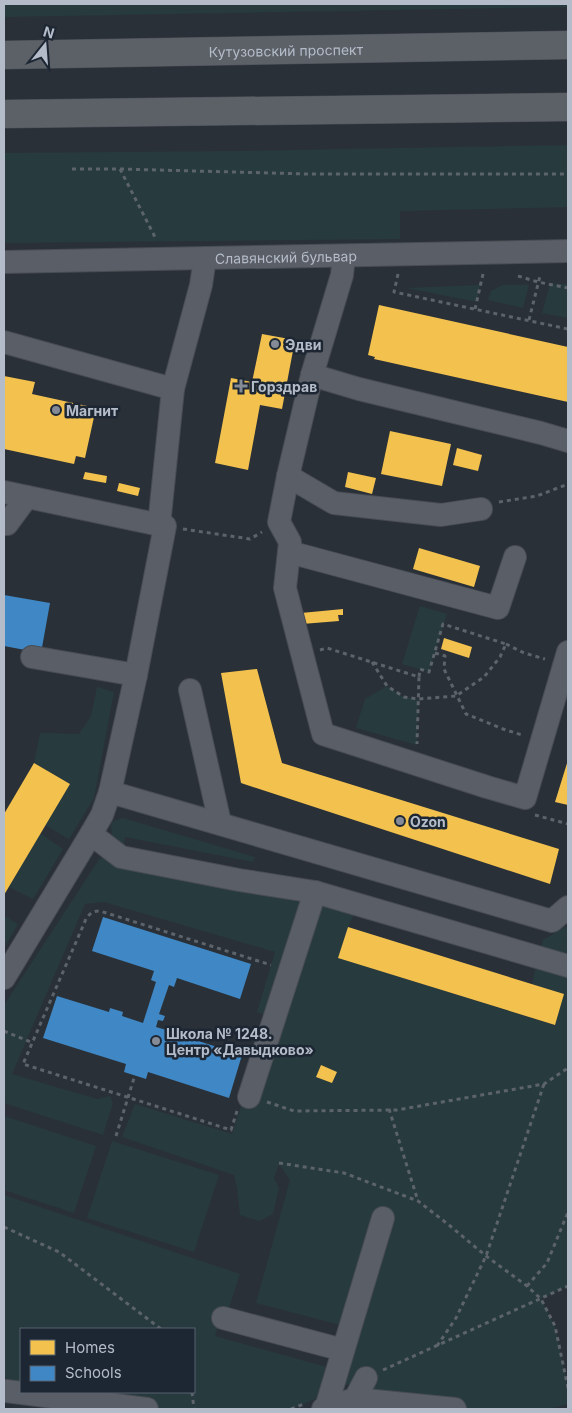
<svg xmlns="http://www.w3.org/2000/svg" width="572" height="1413" font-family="Inter,sans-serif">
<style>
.green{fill:#273a3e}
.homes{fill:#f2c14e}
.schools{fill:#3f88c5}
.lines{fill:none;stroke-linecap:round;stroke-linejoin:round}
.minor-casing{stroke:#484c53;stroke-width:24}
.major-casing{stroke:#484c55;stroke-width:29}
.path{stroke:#5d636a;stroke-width:3;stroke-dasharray:4 4;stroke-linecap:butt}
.minor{stroke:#5a5e66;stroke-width:22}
.major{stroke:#5c6168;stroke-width:28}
.poi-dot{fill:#848b96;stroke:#1d2633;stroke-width:2}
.labels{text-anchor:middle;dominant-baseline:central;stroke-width:5;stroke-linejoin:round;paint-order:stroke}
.street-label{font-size:14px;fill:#b4bcc9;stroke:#1d2633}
.poi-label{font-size:14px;font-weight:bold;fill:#b4bcc9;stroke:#1d2633;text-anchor:start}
</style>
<rect width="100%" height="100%" fill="#2a3038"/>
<path class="green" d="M 4,4 L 568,4 L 568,7 L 4,17 Z
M 568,145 L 568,207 L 400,211 L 400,239 L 4,243 L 4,153 L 237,151 Z
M 550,284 L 568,284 L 568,318 L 542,313 Z
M 480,285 L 477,302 L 406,288 Z
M 502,285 L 529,285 L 523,308 L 488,300 L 491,291 Z
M 420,606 L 447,614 L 429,672 L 402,664 Z
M 387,686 L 404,697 L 418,699 L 417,745 L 356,728 L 365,699 Z
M 97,687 L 114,692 L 94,798 L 69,839 L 45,825 L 70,784 L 34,763 L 40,733 L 79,734 L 91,716 Z
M 123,818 L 255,857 L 253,862 L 125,837 L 121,857 L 112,840 L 111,822 Z
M 40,833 L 63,849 L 33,899 L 9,887 Z
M 100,858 L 303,900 L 267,1016 L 257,1012 L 275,952 L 104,902 L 85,904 L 12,1074 L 97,1099 L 110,1096 L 113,1103 L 103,1135 L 4,1103 L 4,1005 Z
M 319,904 L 355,912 L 348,927 L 339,958 L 554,1025 L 564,994 L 532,984 L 538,956 L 543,940 L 567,926 L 568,926 L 568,1286 L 541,1299 L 555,1326 L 568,1388 L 568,1404 L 549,1409 L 455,1409 L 355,1399 L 366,1378 L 332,1390 L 344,1326 L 256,1303 L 290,1180 L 279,1164 L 274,1178 L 279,1188 L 273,1214 L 259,1221 L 240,1215 L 237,1188 L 234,1175 L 122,1137 L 135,1104 L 232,1134 L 244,1097 Z
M 4,916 L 18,924 L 4,948 Z
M 4,1116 L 96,1146 L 74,1213 L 4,1190 Z
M 112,1141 L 219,1175 L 194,1252 L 87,1218 Z
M 4,1195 L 240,1274 L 227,1314 L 219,1322 L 215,1336 L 330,1368 L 320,1397 L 291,1409 L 151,1409 L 29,1392 L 194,1392 L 194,1329 L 21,1329 L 21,1391 L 4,1388 Z"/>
<path class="homes" d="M 379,305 L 568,347 L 568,402 L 374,359 L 375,357 L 368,355 Z
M 262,334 L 295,340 L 282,409 L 260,405 L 248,470 L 215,463 L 231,378 L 252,382 Z
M 4,376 L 35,382 L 32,394 L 96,408 L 85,458 L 76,456 L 74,464 L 4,449 Z
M 390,431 L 451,444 L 442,486 L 381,474 Z
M 457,448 L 482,455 L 478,471 L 453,465 Z
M 85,472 L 107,476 L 106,483 L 83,479 Z
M 348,472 L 376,478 L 372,494 L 345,487 Z
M 119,483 L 140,488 L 138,496 L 117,491 Z
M 419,548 L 480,566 L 474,587 L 413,569 Z
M 343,609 L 343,615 L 338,615 L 339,621 L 302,624 L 301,613 Z
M 444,638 L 472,647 L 469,658 L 441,649 Z
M 257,669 L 282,763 L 559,849 L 550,884 L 241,783 L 221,673 Z
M 568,760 L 568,805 L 555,802 Z
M 34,763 L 70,784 L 4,895 L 4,814 Z
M 348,927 L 564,994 L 555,1025 L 338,958 Z
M 321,1065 L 337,1072 L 332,1083 L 316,1077 Z"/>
<path class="schools" d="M 4,595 L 50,603 L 41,653 L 4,646 Z
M 103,917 L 251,964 L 240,999 L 177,978 L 174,987 L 169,985 L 159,1014 L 165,1016 L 163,1021 L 158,1020 L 156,1027 L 177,1033 L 178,1029 L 191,1033 L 189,1038 L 242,1055 L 229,1098 L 148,1072 L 146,1079 L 124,1072 L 126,1064 L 43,1038 L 57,996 L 109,1012 L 110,1008 L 123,1012 L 122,1016 L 143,1023 L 156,982 L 151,980 L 154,971 L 92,951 Z"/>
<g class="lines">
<defs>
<g id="minor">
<path d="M 344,256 L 342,275 L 312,375 L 288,476 L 279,522 L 290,542 L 285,588 L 323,734 L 487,787 L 525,798 L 568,652"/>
<path id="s1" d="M 4,262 L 568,251"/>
<path d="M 4,342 L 173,389"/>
<path d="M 312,375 L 359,389 L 541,433 L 568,441"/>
<path d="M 288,476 L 334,503 L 441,515 L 481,509"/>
<path d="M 4,492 L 165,526 L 136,675 L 110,792 L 102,815 L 91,834 L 4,978"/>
<path d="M 4,524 L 7,524 L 27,497"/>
<path d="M 159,525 L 173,389 L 201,285 L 205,258"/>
<path d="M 289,552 L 498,608 L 515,557"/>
<path d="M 32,657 L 136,675"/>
<path d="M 190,690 L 220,823"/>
<path d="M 110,792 L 552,921 L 568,907"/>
<path d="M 91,834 L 121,857 L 239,880 L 315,892 L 568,966"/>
<path d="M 249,1097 L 315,892"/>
<path d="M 223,1318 L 343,1350"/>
<path d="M 6,1391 L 147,1409"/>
<path d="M 326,1408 L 383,1218"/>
<path d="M 323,1409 L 355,1399 L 455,1409"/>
<path d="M 354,1409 L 355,1399 L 366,1378"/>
</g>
<g id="major">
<path id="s2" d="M 4,55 L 568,45"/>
<path d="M 4,114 L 568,107"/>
</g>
</defs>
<use href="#minor" class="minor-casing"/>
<use href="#major" class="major-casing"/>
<path class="path" d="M 72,169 L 120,169 L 308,174 L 568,174
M 120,169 L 156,239
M 398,274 L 394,292 L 568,329
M 518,276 L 538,282 L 568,288
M 475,309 L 483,274
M 529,320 L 540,276
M 499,502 L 537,496 L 568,484
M 183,529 L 250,539 L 262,532
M 506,644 L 524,653 L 545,659
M 320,650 L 327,648 L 419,677 L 417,744
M 435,653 L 445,656 L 444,669 L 466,714 L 503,729 L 522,735
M 372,662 L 387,686 L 404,697 L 418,699 L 456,696 L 484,677 L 500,657 L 506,644 L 443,624 L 429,672 L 420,669 L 419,677
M 535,815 L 568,824
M 4,1031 L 33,1043
M 267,1102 L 294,1111 L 397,1110 L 544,1084 L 568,1068
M 389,1109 L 418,1201
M 237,1111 L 231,1130 L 23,1064 L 86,919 C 90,913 93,911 100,911 L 271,965
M 116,1136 L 135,1075
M 279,1163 L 344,1173 L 418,1201 L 449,1225 L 486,1256 L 527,1286 L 541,1299 L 555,1326 L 568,1388
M 4,1227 L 59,1252 L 161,1329
M 527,1286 L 547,1263 L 568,1212
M 437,1346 L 456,1318 L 486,1256 L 544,1084
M 383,1370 L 568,1286
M 192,1392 L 194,1409
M 291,1409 L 304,1404"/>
<use href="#minor" class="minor"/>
<use href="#major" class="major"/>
</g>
<g class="poi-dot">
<circle cx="275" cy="344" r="5"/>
<path d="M238.5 378.5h5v5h5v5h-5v5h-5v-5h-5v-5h5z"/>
<circle cx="56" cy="410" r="5"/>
<circle cx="400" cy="821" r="5"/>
<circle cx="156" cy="1041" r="5"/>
</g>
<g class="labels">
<g class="street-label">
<text stroke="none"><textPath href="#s2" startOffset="282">Кутузовский проспект</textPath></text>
<text stroke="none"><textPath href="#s1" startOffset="282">Славянский бульвар</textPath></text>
</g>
<g class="poi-label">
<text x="285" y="344">Эдви</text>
<text x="251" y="386">Горздрав</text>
<text x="66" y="410">Магнит</text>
<text x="410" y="821">Ozon</text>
<text x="166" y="1033">Школа № 1248.<tspan x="166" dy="16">Центр «Давыдково»</tspan></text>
</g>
</g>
<rect width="572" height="1413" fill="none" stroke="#b4bcc9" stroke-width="10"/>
<rect x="20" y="1328" width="175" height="65" fill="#1d2633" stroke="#59626f"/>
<rect x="30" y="1340" width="25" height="15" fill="#f2c14e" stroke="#59626f"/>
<text x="65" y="1353" font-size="15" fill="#b4bcc9">Homes</text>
<rect x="30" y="1366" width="25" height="15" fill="#3f88c5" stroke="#59626f"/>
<text x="65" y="1378" font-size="15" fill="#b4bcc9">Schools</text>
<g transform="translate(45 45) rotate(17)" stroke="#1d2633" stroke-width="4" paint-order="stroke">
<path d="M0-4L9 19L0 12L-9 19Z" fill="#b4bcc9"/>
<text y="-8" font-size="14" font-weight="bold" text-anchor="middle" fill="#b4bcc9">N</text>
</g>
</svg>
